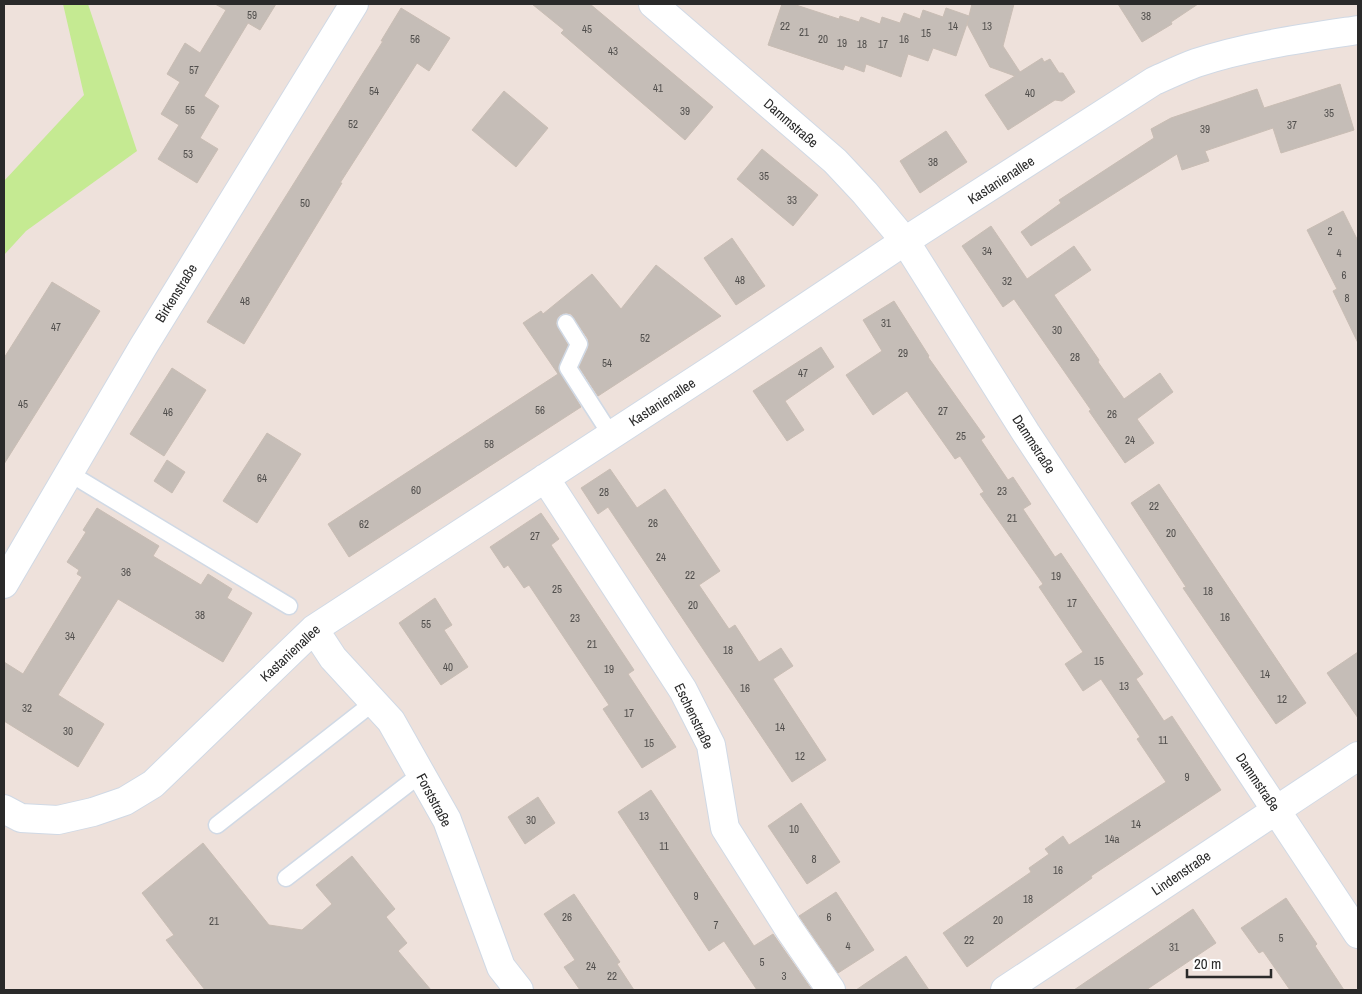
<svg xmlns="http://www.w3.org/2000/svg" width="1362" height="994" font-family="'Archivo Narrow',sans-serif">
<style>
.green{fill:#c5ea92}
.building{fill:#c5bdb7;stroke:#c9bdb4}
.lines{fill:none;stroke-linecap:round;stroke-linejoin:round}
.service-casing{stroke:#d0d9e5;stroke-width:19}
.minor-casing{stroke:#d0d9e5;stroke-width:30}
.tertiary-casing{stroke:#d0d9e5;stroke-width:30}
.service{stroke:#fff;stroke-width:16}
.minor{stroke:#fff;stroke-width:28}
.tertiary{stroke:#fff;stroke-width:28}
.labels{text-anchor:middle;dominant-baseline:central;stroke-width:4.5;stroke-linejoin:round;paint-order:stroke}
.number-label{font-size:11px;fill:#514f4d}
.street-label{font-size:14px;fill:#2a2a2a;stroke:#fff}
</style>
<rect width="100%" height="100%" fill="#eee1db"/>
<path class="green" d="M 63,4 L 88,4 L 137,151 L 26,231 L 4,255 L 4,181 L 84,95 Z"/>
<path class="building" d="M 215,4 L 276,4 L 260,30 L 248,23 L 204,96 L 219,106 L 200,138 L 218,149 L 197,183 L 158,159 L 179,125 L 161,114 L 180,82 L 167,74 L 185,43 L 200,53 L 226,10 Z
M 532,4 L 590,4 L 713,107 L 685,140 L 561,33 L 564,30 Z
M 782,4 L 793,4 L 839,19 L 840,16 L 859,22 L 861,17 L 880,24 L 882,17 L 900,23 L 904,13 L 920,19 L 923,10 L 943,17 L 946,8 L 969,16 L 972,4 L 1014,4 L 1003,46 L 1020,72 L 1042,58 L 1044,62 L 1050,59 L 1059,73 L 1063,73 L 1075,92 L 1062,101 L 1055,100 L 1008,130 L 985,95 L 1015,76 L 990,67 L 967,24 L 969,18 L 956,56 L 933,48 L 928,61 L 908,54 L 901,77 L 866,64 L 864,72 L 845,65 L 843,70 L 768,45 Z
M 1118,4 L 1198,4 L 1171,22 L 1172,24 L 1142,42 Z
M 401,8 L 450,38 L 429,71 L 417,63 L 340,183 L 342,183 L 244,344 L 207,322 L 383,41 L 381,41 Z
M 1340,84 L 1354,130 L 1281,153 L 1273,128 L 1205,151 L 1209,161 L 1182,170 L 1177,154 L 1031,246 L 1021,232 L 1061,203 L 1059,200 L 1154,138 L 1151,129 L 1171,118 L 1257,89 L 1264,108 Z
M 504,91 L 548,128 L 516,167 L 472,130 Z
M 946,131 L 967,162 L 920,193 L 900,161 Z
M 762,149 L 818,195 L 793,226 L 737,179 Z
M 1343,211 L 1358,241 L 1358,343 L 1333,291 L 1337,289 L 1307,230 Z
M 991,226 L 1027,279 L 1074,246 L 1091,270 L 1054,295 L 1099,360 L 1098,362 L 1124,399 L 1160,373 L 1173,392 L 1137,419 L 1154,443 L 1125,463 L 1089,411 L 1091,410 L 1014,299 L 1003,307 L 962,246 Z
M 732,238 L 765,286 L 736,305 L 704,258 Z
M 656,265 L 721,316 L 598,396 L 579,367 L 588,348 L 588,339 L 571,314 L 566,313 L 560,315 L 557,319 L 556,324 L 568,345 L 558,369 L 581,407 L 349,557 L 328,524 L 558,374 L 523,323 L 541,311 L 543,314 L 592,274 L 621,309 Z
M 52,282 L 100,311 L 4,464 L 4,358 Z
M 894,301 L 929,356 L 928,357 L 985,437 L 981,440 L 1008,480 L 1013,477 L 1031,504 L 1023,509 L 1055,557 L 1061,553 L 1143,674 L 1136,679 L 1164,721 L 1172,716 L 1221,790 L 1091,876 L 1092,878 L 967,967 L 943,933 L 1031,872 L 1029,868 L 1049,854 L 1045,849 L 1063,836 L 1069,845 L 1166,782 L 1137,739 L 1140,737 L 1101,679 L 1083,691 L 1065,664 L 1083,652 L 1039,587 L 1043,584 L 980,494 L 984,492 L 960,456 L 955,459 L 907,391 L 873,415 L 846,375 L 882,351 L 863,320 Z
M 821,347 L 834,367 L 785,401 L 804,430 L 787,441 L 753,391 Z
M 172,368 L 206,390 L 164,456 L 130,434 Z
M 267,433 L 301,454 L 257,523 L 223,501 Z
M 167,460 L 185,472 L 172,493 L 154,481 Z
M 610,469 L 637,508 L 665,489 L 720,571 L 699,585 L 729,629 L 735,625 L 759,662 L 781,648 L 793,666 L 773,679 L 826,760 L 792,782 L 608,507 L 598,514 L 581,488 Z
M 1159,484 L 1306,703 L 1276,724 L 1183,588 L 1186,587 L 1131,503 Z
M 97,508 L 159,546 L 153,556 L 201,585 L 208,574 L 232,589 L 227,598 L 252,613 L 223,662 L 118,599 L 58,695 L 104,724 L 78,767 L 4,721 L 4,662 L 23,674 L 82,577 L 77,574 L 79,570 L 67,562 L 86,532 L 83,530 Z
M 541,513 L 559,539 L 551,545 L 634,670 L 628,674 L 676,747 L 642,768 L 603,709 L 609,705 L 529,585 L 524,588 L 508,565 L 504,568 L 490,547 Z
M 435,598 L 452,625 L 444,630 L 468,667 L 441,685 L 399,623 Z
M 1358,652 L 1358,718 L 1327,673 Z
M 651,790 L 754,946 L 773,934 L 812,990 L 757,990 L 724,941 L 709,951 L 618,812 Z
M 538,797 L 555,823 L 525,844 L 508,817 Z
M 801,803 L 840,862 L 807,884 L 768,826 Z
M 203,843 L 269,925 L 302,930 L 332,904 L 316,885 L 352,856 L 395,909 L 386,917 L 407,943 L 398,951 L 431,990 L 205,990 L 166,940 L 174,935 L 142,893 Z
M 836,892 L 874,950 L 838,973 L 799,916 Z
M 574,894 L 620,962 L 617,964 L 634,990 L 580,990 L 564,967 L 575,960 L 544,914 Z
M 1286,898 L 1317,944 L 1315,946 L 1344,990 L 1290,990 L 1263,951 L 1259,953 L 1241,928 Z
M 1193,909 L 1216,943 L 1146,990 L 1074,990 Z
M 906,956 L 929,990 L 856,990 Z"/>
<g class="lines">
<defs>
<path id="service" d="M 566,323 L 579,344 L 568,368 L 611,435
M 69,473 L 289,606
M 217,825 L 374,702
M 286,878 L 421,774"/>
<path id="minor" d="M 653,4 L 835,161 L 865,193 L 905,241 L 1026,433 L 1358,934
M 545,478 L 683,690 L 711,745 L 725,828 L 789,929 L 831,990
M 314,629 L 333,658 L 391,721 L 447,820 L 501,967 L 519,990
M 4,809 L 21,818 L 58,820 L 93,812 L 125,801 L 153,784 L 314,629 L 728,359 L 905,241 L 1154,81 C 1168,75 1182,68 1196,63 C 1247,46 1305,38 1358,30
M 1005,990 L 1358,756"/>
<path id="tertiary" d="M 4,584 L 143,347 L 354,4"/>
</defs>
<use href="#service" class="service-casing"/>
<use href="#minor" class="minor-casing"/>
<use href="#tertiary" class="tertiary-casing"/>
<use href="#service" class="service"/>
<use href="#minor" class="minor"/>
<use href="#tertiary" class="tertiary"/>
</g>
<g class="labels">
<g class="number-label">
<text x="252" y="15">59</text>
<text x="1146" y="16">38</text>
<text x="785" y="26">22</text>
<text x="953" y="26">14</text>
<text x="987" y="26">13</text>
<text x="587" y="29">45</text>
<text x="804" y="32">21</text>
<text x="926" y="33">15</text>
<text x="415" y="39">56</text>
<text x="823" y="39">20</text>
<text x="904" y="39">16</text>
<text x="842" y="43">19</text>
<text x="862" y="44">18</text>
<text x="883" y="44">17</text>
<text x="613" y="51">43</text>
<text x="194" y="70">57</text>
<text x="658" y="88">41</text>
<text x="374" y="91">54</text>
<text x="1030" y="93">40</text>
<text x="190" y="110">55</text>
<text x="685" y="111">39</text>
<text x="1329" y="113">35</text>
<text x="353" y="124">52</text>
<text x="1292" y="125">37</text>
<text x="1205" y="129">39</text>
<text x="188" y="154">53</text>
<text x="933" y="162">38</text>
<text x="764" y="176">35</text>
<text x="792" y="200">33</text>
<text x="305" y="203">50</text>
<text x="1330" y="231">2</text>
<text x="987" y="251">34</text>
<text x="1339" y="253">4</text>
<text x="1344" y="275">6</text>
<text x="740" y="280">48</text>
<text x="1007" y="281">32</text>
<text x="1347" y="298">8</text>
<text x="245" y="301">48</text>
<text x="886" y="323">31</text>
<text x="56" y="327">47</text>
<text x="1057" y="330">30</text>
<text x="645" y="338">52</text>
<text x="903" y="353">29</text>
<text x="1075" y="357">28</text>
<text x="607" y="363">54</text>
<text x="803" y="373">47</text>
<text x="23" y="404">45</text>
<text x="540" y="410">56</text>
<text x="943" y="411">27</text>
<text x="168" y="412">46</text>
<text x="1112" y="414">26</text>
<text x="961" y="436">25</text>
<text x="1130" y="440">24</text>
<text x="489" y="444">58</text>
<text x="262" y="478">64</text>
<text x="416" y="490">60</text>
<text x="1002" y="491">23</text>
<text x="604" y="492">28</text>
<text x="1154" y="506">22</text>
<text x="1012" y="518">21</text>
<text x="653" y="523">26</text>
<text x="364" y="524">62</text>
<text x="1171" y="533">20</text>
<text x="535" y="536">27</text>
<text x="661" y="557">24</text>
<text x="126" y="572">36</text>
<text x="690" y="575">22</text>
<text x="1056" y="576">19</text>
<text x="557" y="589">25</text>
<text x="1208" y="591">18</text>
<text x="1072" y="603">17</text>
<text x="693" y="605">20</text>
<text x="200" y="615">38</text>
<text x="1225" y="617">16</text>
<text x="575" y="618">23</text>
<text x="426" y="624">55</text>
<text x="70" y="636">34</text>
<text x="592" y="644">21</text>
<text x="728" y="650">18</text>
<text x="1099" y="661">15</text>
<text x="448" y="667">40</text>
<text x="609" y="669">19</text>
<text x="1265" y="674">14</text>
<text x="1124" y="686">13</text>
<text x="745" y="688">16</text>
<text x="1282" y="699">12</text>
<text x="27" y="708">32</text>
<text x="629" y="713">17</text>
<text x="780" y="727">14</text>
<text x="68" y="731">30</text>
<text x="1163" y="740">11</text>
<text x="649" y="743">15</text>
<text x="800" y="756">12</text>
<text x="1187" y="777">9</text>
<text x="644" y="816">13</text>
<text x="531" y="820">30</text>
<text x="1136" y="824">14</text>
<text x="794" y="829">10</text>
<text x="1112" y="839">14a</text>
<text x="664" y="846">11</text>
<text x="814" y="859">8</text>
<text x="1058" y="870">16</text>
<text x="696" y="896">9</text>
<text x="1028" y="899">18</text>
<text x="567" y="917">26</text>
<text x="829" y="917">6</text>
<text x="998" y="920">20</text>
<text x="214" y="921">21</text>
<text x="716" y="925">7</text>
<text x="1281" y="938">5</text>
<text x="969" y="940">22</text>
<text x="848" y="946">4</text>
<text x="1174" y="947">31</text>
<text x="762" y="962">5</text>
<text x="591" y="966">24</text>
<text x="612" y="976">22</text>
<text x="784" y="976">3</text>
</g>
<g class="street-label">
<text transform="translate(791 123) rotate(41)">Dammstraße</text>
<text transform="translate(1001 180) rotate(-33)">Kastanienallee</text>
<text transform="translate(176 293) rotate(-58)">Birkenstraße</text>
<text transform="translate(662 402) rotate(-33)">Kastanienallee</text>
<text transform="translate(1034 444) rotate(57)">Dammstraße</text>
<text transform="translate(290 653) rotate(-43)">Kastanienallee</text>
<text transform="translate(694 716) rotate(64)">Eschenstraße</text>
<text transform="translate(1258 782) rotate(56)">Dammstraße</text>
<text transform="translate(434 800) rotate(62)">Forststraße</text>
<text transform="translate(1181 873) rotate(-34)">Lindenstraße</text>
</g>
</g>
<rect width="1362" height="994" fill="none" stroke="#2a2a2a" stroke-width="10"/>
<path d="M1187 969v8h84v-8" fill="none" stroke="#2a2a2a" stroke-width="2.5"/>
<text x="1194" y="969" font-size="15" fill="#2a2a2a" stroke="#ffffff" stroke-width="4" paint-order="stroke">20 m</text>
</svg>
